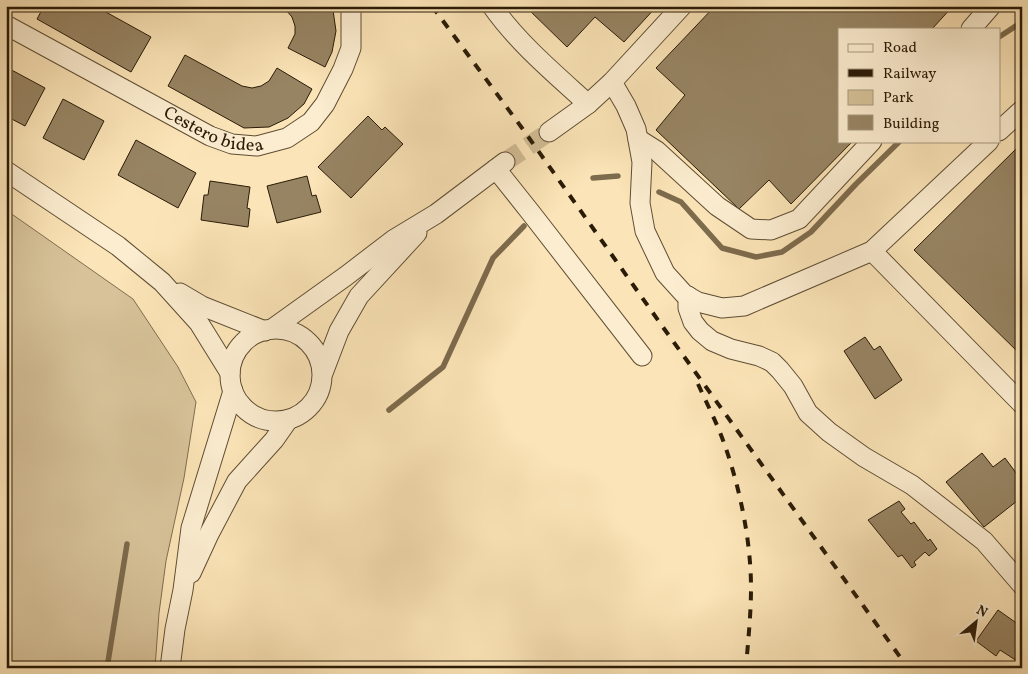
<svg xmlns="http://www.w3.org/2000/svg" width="1028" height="674" font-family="Vollkorn,serif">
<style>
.green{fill:#d7c299;stroke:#806e50}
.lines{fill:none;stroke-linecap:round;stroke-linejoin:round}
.stream{stroke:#7d6b4d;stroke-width:5.5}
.building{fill:#978463;stroke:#2a1b07}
.minor-tunnel{stroke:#d1bc94;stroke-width:19;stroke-dasharray:19 9;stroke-linecap:butt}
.minor-casing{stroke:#5e4d33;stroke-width:21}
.minor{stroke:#fcedd0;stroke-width:19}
.rail{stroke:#2a1b07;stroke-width:4;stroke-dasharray:9 9;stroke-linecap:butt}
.labels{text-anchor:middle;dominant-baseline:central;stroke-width:4;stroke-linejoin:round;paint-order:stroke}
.street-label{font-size:18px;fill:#2a1b07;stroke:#fcedd0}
</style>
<rect width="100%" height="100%" fill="#fbe4b7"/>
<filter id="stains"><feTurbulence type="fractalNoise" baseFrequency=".004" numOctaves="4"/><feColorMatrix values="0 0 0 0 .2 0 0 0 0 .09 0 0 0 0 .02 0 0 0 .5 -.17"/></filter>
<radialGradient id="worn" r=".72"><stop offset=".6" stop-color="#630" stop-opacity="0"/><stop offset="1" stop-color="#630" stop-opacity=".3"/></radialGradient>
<path class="green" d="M 6,210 L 133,299 L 178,367 L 196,402 L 184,478 L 166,561 L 159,613 L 155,668 L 6,668 Z"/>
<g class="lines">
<path class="stream" d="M 999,37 L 1022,22
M 593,178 L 618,176
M 659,192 L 681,202 L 722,248 L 756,257 L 782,252 L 811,232 L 856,184 L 900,141
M 389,410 L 443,367 L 493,258 L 524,226
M 107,668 L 127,544"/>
</g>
<path class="building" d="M 44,6 L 95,6 L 151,37 L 131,72 L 37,19 Z
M 280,6 L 331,6 L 333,10 L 336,31 L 332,52 L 325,67 L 288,48 L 295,34 L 295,26 L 292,17 L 285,9 Z
M 525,6 L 657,6 L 624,42 L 595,17 L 567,47 Z
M 715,6 L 953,6 L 932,29 L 839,29 L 839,141 L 853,141 L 791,204 L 769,180 L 739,209 L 656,130 L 685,95 L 656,68 Z
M 185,55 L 242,86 L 252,88 L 261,86 L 269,81 L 277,68 L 312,89 L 304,104 L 288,118 L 269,127 L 244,128 L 168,86 Z
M 6,67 L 45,88 L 25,126 L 6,116 Z
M 63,99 L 104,121 L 84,160 L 43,138 Z
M 368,116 L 382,130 L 385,127 L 403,144 L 351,198 L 318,167 Z
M 136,140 L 196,173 L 178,208 L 118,175 Z
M 1022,143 L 1022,356 L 914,250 Z
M 307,176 L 312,196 L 316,195 L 321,212 L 277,223 L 267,186 Z
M 210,181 L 250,187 L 247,208 L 250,209 L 248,227 L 201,220 L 204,195 L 208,195 Z
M 865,337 L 874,350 L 880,346 L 902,380 L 875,399 L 844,351 Z
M 982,453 L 993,467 L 1005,458 L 1022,481 L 1022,497 L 984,527 L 946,482 Z
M 899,501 L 905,509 L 901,512 L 911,524 L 914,522 L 928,541 L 930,539 L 937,549 L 929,556 L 925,552 L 914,562 L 916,565 L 912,568 L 902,555 L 898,557 L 868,520 Z
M 998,610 L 1022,627 L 1022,668 L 1015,668 L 1017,661 L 1000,650 L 996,656 L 976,641 Z"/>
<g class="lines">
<path class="minor-tunnel" d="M 505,162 L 549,132"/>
<defs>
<g id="minor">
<path d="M 492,6 C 518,43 554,73 588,104"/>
<path id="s1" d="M 6,25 L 210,136 L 232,144 L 257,146 L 287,138 L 311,122 L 325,104 L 343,69 L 351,48 L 351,11 L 349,6"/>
<path d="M 971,29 L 991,6"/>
<path d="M 612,82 L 626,106 L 636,129 L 642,162 L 640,203 L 645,231 L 665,273 L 684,294 L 698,302 L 722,308 L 744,306 L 872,251 L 989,141"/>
<path d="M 999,131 L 1022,110"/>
<path d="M 549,132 L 588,104 L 612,82 L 682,6"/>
<path d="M 638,139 L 657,151 L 717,206 L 751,229 L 771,230 L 799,219 L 872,141"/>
<path d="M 496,169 L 531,213 L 642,356"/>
<path d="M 6,171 L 118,246 L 162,282 L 199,323 L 230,373"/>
<path d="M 872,251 L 1022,404"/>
<path d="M 180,293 L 202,306 L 265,331"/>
<path d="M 688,296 L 688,308 L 693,322 L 700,331 L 712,341 L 731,349 L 759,356 L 772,362 L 780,370 L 793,386 L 808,413 L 829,432 L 864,457 L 912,485 L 984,541 L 1022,585"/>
<path d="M 272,329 L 346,276 L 393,240 L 436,214 L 505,162"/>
<circle cx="276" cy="375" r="46"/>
<path d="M 323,373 L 339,331 L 359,296 L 417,233"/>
<path d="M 191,573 L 209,534 L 237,481 L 274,440 L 288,420"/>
<path d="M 170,668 L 175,629 L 183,590 L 191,528 L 233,391"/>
</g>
</defs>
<use href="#minor" class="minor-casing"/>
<use href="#minor" class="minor"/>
<path class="rail" d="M 432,6 L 522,128 L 665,330 L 908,668
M 698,384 C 707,404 717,423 724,443 C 740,488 751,541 751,588 C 751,615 748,641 746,668"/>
</g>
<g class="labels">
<g class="street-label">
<text stroke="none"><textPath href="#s1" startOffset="234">Cestero bidea</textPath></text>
</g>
</g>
<rect width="1028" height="674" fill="none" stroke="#fbe4b7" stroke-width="25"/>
<rect x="8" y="8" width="1013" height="659" fill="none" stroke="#2a1b07" stroke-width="2.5"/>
<rect x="12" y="12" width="1003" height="649" fill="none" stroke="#2a1b07"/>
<rect x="838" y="28" width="162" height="115" fill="#fcedd0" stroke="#a89980"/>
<rect x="848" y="44" width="25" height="8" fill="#fcedd0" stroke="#a89980"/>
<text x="883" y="52" font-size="15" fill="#2a1b07">Road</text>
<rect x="848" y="69" width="25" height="8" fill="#2a1b07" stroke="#a89980"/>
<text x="883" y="78" font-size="15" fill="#2a1b07">Railway</text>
<rect x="848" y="90" width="25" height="15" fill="#d7c299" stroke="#a89980"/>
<text x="883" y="102" font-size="15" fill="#2a1b07">Park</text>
<rect x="848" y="115" width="25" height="15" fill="#978463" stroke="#a89980"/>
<text x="883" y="128" font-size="15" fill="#2a1b07">Building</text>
<g transform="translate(976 622) rotate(29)" stroke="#fcedd0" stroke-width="4" paint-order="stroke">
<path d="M0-4L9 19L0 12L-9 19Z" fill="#2a1b07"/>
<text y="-8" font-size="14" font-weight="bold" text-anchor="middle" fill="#2a1b07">N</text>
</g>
<rect width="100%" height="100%" filter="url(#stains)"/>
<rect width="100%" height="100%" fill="url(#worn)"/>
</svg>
